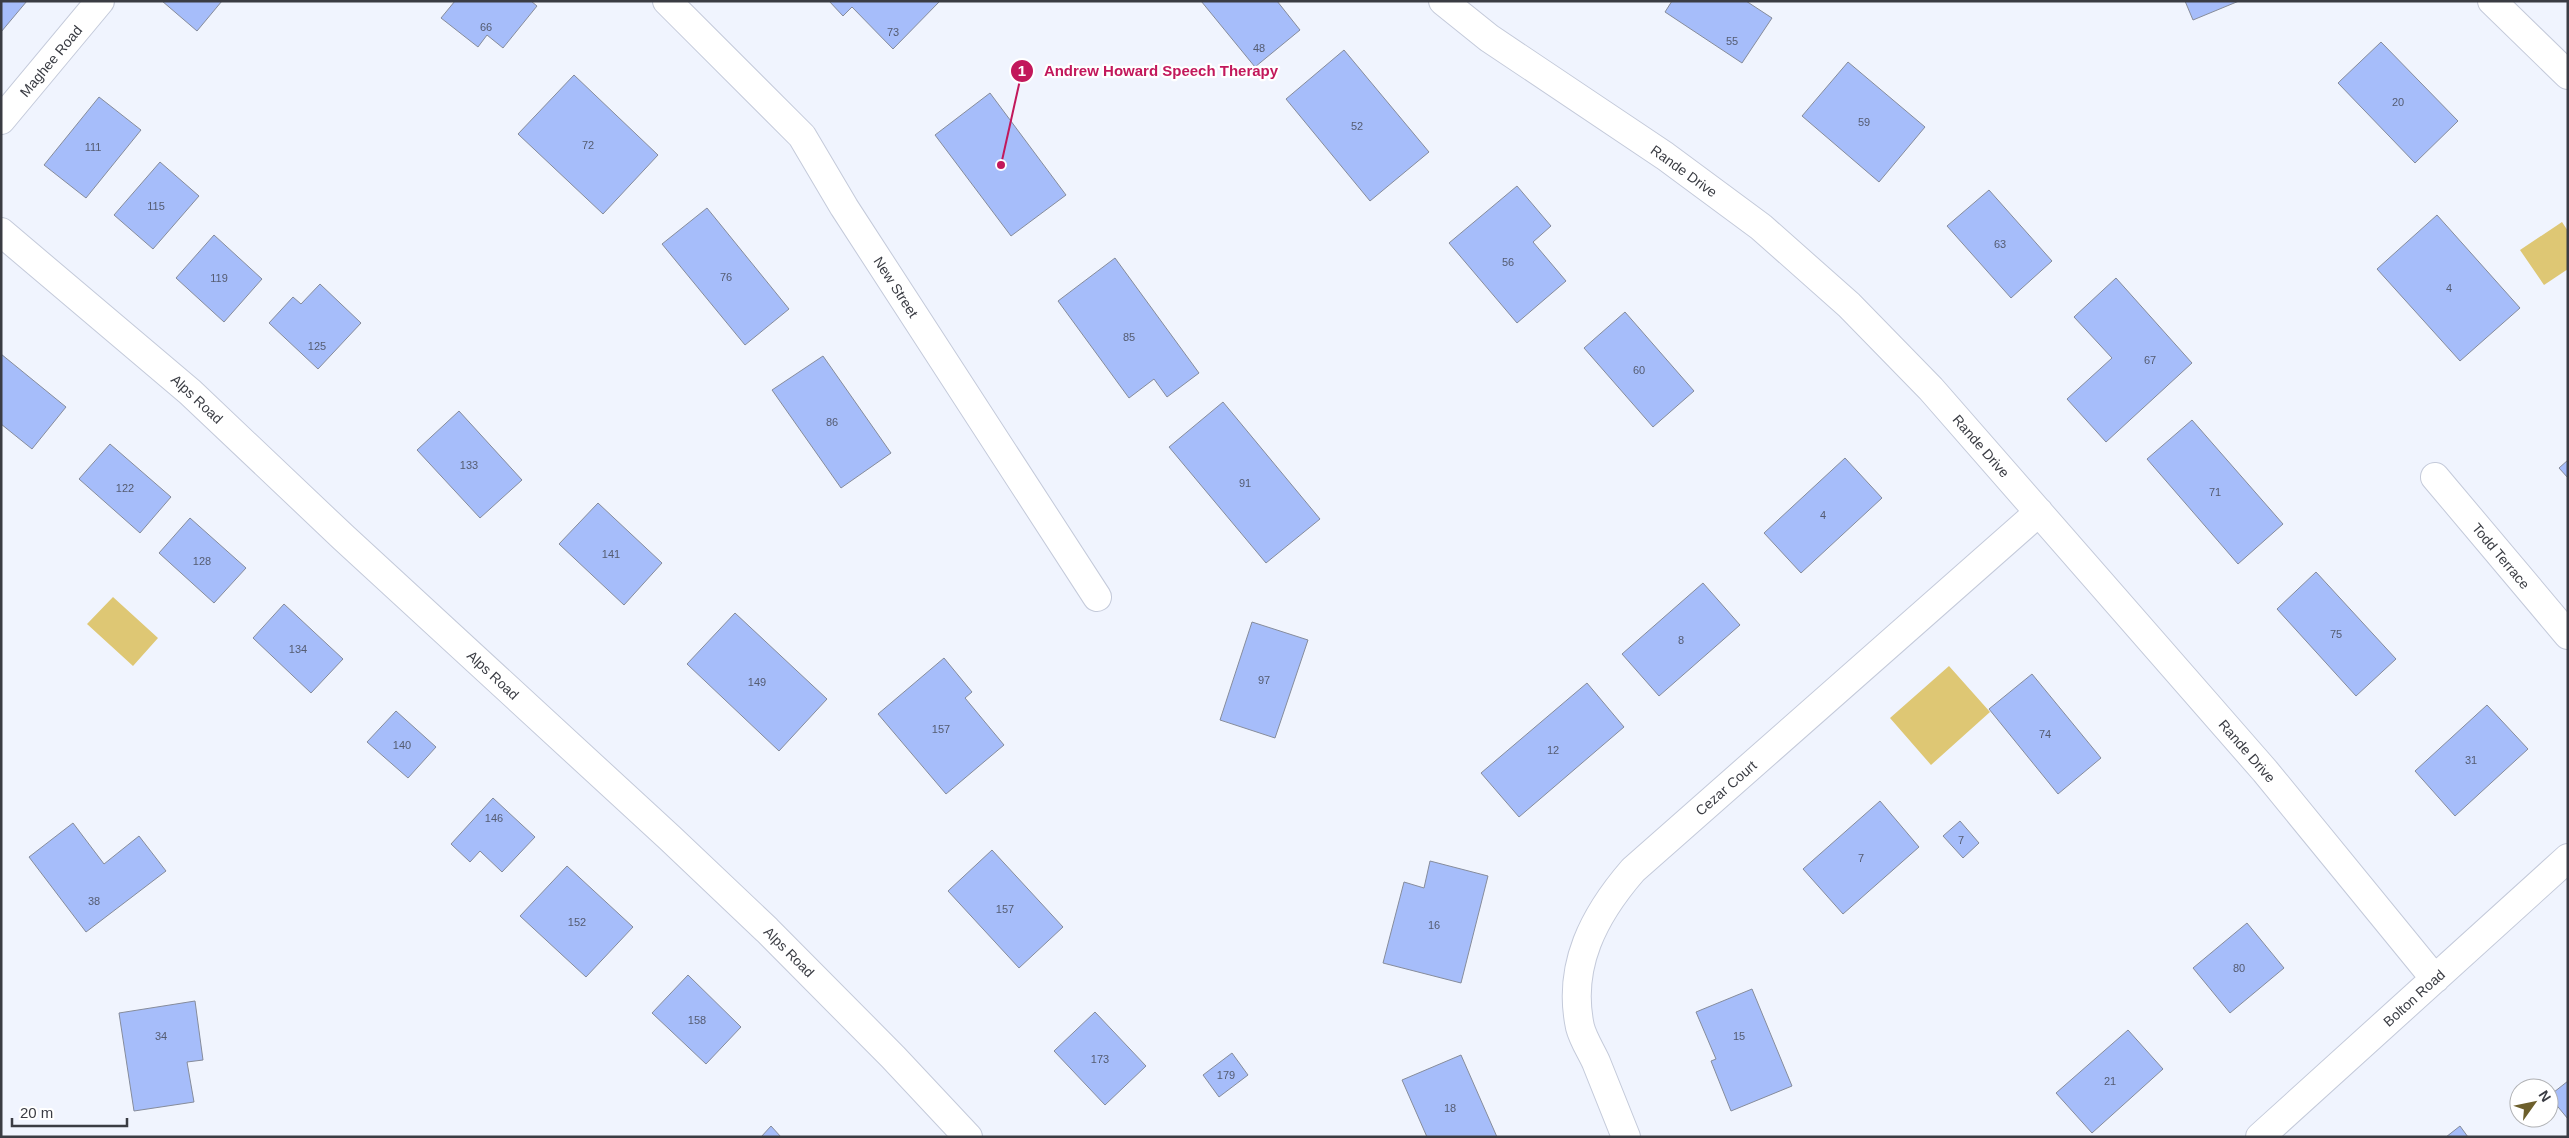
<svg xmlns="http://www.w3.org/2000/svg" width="2569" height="1138" font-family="Arial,sans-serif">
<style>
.green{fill:#dec774}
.building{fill:#a6bdfa;stroke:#868c9b}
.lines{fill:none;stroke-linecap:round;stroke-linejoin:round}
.minor-casing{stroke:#c4cada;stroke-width:30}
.secondary-casing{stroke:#c4cada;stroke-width:30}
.minor{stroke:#fff;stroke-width:28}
.secondary{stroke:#fff;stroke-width:28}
.labels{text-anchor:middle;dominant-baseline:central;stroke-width:4.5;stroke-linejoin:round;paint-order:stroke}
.number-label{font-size:11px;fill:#555c71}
.street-label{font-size:14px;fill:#3a3c43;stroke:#fff}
.leader{fill:none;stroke:#c2185b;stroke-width:2}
.callout-dot{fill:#c2185b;stroke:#fff;stroke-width:2}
.mark-label{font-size:15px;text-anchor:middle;font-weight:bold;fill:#fff}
.callout-label{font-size:15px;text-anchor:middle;font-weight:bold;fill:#c2185b;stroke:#fff;stroke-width:4.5;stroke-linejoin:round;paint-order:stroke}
</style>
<rect width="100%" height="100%" fill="#f0f4fe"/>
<path class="green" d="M 2562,222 L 2568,231 L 2568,269 L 2544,285 L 2520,250 Z
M 113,597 L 158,638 L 133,666 L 87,624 Z
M 1949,666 L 1990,712 L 1931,765 L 1890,718 Z"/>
<path class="building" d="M 1,1 L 27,1 L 1,32 Z
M 162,1 L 222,1 L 197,31 Z
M 455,1 L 531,1 L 537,6 L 503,48 L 487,35 L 478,47 L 441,18 Z
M 829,1 L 940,1 L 893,49 L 852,7 L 843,16 Z
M 1201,1 L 1277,1 L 1300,30 L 1255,67 Z
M 1672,1 L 1746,1 L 1772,18 L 1742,63 L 1665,12 Z
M 2185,1 L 2239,1 L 2193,20 Z
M 2381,42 L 2458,121 L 2415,163 L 2338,83 Z
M 1344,50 L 1429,152 L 1370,201 L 1286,99 Z
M 1848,62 L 1925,127 L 1879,182 L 1802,116 Z
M 574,75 L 658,155 L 603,214 L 518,134 Z
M 990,93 L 1066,195 L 1011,236 L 935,135 Z
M 99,97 L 141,130 L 86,198 L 44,165 Z
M 160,162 L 199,196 L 153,249 L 114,215 Z
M 1517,186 L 1551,226 L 1533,242 L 1566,281 L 1517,323 L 1449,243 Z
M 1989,190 L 2052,261 L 2011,298 L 1947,226 Z
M 707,208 L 789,309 L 745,345 L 662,244 Z
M 2437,215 L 2520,308 L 2460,361 L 2377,269 Z
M 214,235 L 262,279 L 224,322 L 176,278 Z
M 1115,258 L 1199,373 L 1167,397 L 1154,379 L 1129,398 L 1058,301 Z
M 2116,278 L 2192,363 L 2106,442 L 2067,399 L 2112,358 L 2074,317 Z
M 320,284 L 361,323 L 318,369 L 269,323 L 293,297 L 301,304 Z
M 1625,312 L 1694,391 L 1653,427 L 1584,348 Z
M 1,354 L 66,407 L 32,449 L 1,424 Z
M 823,356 L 891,453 L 841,488 L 772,390 Z
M 1223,402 L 1320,519 L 1266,563 L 1169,447 Z
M 459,411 L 522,480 L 480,518 L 417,450 Z
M 2192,420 L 2283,524 L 2238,564 L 2147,459 Z
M 110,444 L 171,497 L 140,533 L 79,479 Z
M 1845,458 L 1882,498 L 1801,573 L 1764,533 Z
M 2568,460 L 2568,478 L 2559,468 Z
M 598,503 L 662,563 L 624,605 L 559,544 Z
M 190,518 L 246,568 L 214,603 L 159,553 Z
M 2316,572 L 2396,659 L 2356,696 L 2277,609 Z
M 1703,583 L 1740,625 L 1659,696 L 1622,654 Z
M 284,604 L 343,659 L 311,693 L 253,638 Z
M 735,613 L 827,699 L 779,751 L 687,664 Z
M 1252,622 L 1308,640 L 1275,738 L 1220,720 Z
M 944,658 L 972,692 L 965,698 L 1004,745 L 946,794 L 878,714 Z
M 2032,674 L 2101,758 L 2058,794 L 1989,709 Z
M 1587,683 L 1624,727 L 1519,817 L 1481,773 Z
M 2487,705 L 2528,749 L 2455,816 L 2415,771 Z
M 396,711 L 436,747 L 408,778 L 367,742 Z
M 493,798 L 535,837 L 502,872 L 480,851 L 470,862 L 451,844 Z
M 1880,801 L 1919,847 L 1843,914 L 1803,869 Z
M 1960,821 L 1979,843 L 1963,858 L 1943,836 Z
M 73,823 L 104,864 L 139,836 L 166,871 L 86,932 L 29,857 Z
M 992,850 L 1063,927 L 1019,968 L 948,891 Z
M 1430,861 L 1488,876 L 1461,983 L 1383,963 L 1404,882 L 1424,888 Z
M 567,866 L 633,927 L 586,977 L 520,916 Z
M 2247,923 L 2284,968 L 2230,1013 L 2193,968 Z
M 688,975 L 741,1027 L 706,1064 L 652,1013 Z
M 1752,989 L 1792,1086 L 1731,1111 L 1711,1061 L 1716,1059 L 1696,1012 Z
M 195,1001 L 203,1060 L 187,1062 L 194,1102 L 134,1111 L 119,1013 Z
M 1095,1012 L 1146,1066 L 1105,1105 L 1054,1051 Z
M 2128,1030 L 2163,1069 L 2092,1133 L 2056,1093 Z
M 1232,1053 L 1248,1075 L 1219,1097 L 1203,1075 Z
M 1461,1055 L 1497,1137 L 1427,1137 L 1402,1080 Z
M 2568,1081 L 2568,1119 L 2549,1096 Z
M 771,1126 L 781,1137 L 761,1137 Z
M 2460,1126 L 2468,1137 L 2446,1137 Z"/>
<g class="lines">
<defs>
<path id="minor" d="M 667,1 L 802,136 L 844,207 L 1097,597
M 1443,1 L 1489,38 L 1665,156 L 1761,227 L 1849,305 L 1931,389 L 2265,771 L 2435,979
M 2492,1 L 2568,75
M 1,120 L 100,1
M 2435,477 L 2568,635
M 1626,1137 C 1616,1112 1606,1087 1596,1062 C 1591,1051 1583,1039 1580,1027 C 1567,966 1594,915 1633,870 L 2039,512
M 2260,1137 L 2568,858"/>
<path id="secondary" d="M 1,232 L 190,392 L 343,537 L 670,838 L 767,930 L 893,1057 L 968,1137"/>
</defs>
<use href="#minor" class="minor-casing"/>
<use href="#secondary" class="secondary-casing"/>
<use href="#minor" class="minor"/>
<use href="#secondary" class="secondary"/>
</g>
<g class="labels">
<g class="number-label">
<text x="486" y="27">66</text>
<text x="893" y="32">73</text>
<text x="1732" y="41">55</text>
<text x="1259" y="48">48</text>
<text x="2398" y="102">20</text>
<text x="1864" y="122">59</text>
<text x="1357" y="126">52</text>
<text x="588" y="145">72</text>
<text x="93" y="147">111</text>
<text x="156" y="206">115</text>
<text x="2000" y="244">63</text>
<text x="1508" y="262">56</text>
<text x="726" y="277">76</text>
<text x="219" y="278">119</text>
<text x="2449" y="288">4</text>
<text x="1129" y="337">85</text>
<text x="317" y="346">125</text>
<text x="2150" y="360">67</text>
<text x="1639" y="370">60</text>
<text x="832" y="422">86</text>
<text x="469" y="465">133</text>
<text x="1245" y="483">91</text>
<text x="125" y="488">122</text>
<text x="2215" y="492">71</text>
<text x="1823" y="515">4</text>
<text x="611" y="554">141</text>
<text x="202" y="561">128</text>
<text x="2336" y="634">75</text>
<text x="1681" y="640">8</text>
<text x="298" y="649">134</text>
<text x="1264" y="680">97</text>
<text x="757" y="682">149</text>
<text x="941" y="729">157</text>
<text x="2045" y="734">74</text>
<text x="402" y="745">140</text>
<text x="1553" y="750">12</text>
<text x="2471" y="760">31</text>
<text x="494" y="818">146</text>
<text x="1961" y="840">7</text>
<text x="1861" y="858">7</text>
<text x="94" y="901">38</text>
<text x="1005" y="909">157</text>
<text x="577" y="922">152</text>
<text x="1434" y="925">16</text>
<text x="2239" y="968">80</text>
<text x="697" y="1020">158</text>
<text x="161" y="1036">34</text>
<text x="1739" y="1036">15</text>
<text x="1100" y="1059">173</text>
<text x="1226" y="1075">179</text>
<text x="2110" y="1081">21</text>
<text x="1450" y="1108">18</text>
</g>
<g class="street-label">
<text transform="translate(51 61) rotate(-50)">Maghee Road</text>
<text transform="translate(1684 171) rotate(36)">Rande Drive</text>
<text transform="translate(896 287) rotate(57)">New Street</text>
<text transform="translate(197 399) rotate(43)">Alps Road</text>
<text transform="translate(1981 446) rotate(49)">Rande Drive</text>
<text transform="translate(2501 556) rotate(50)">Todd Terrace</text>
<text transform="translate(493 675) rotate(43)">Alps Road</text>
<text transform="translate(2247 751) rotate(49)">Rande Drive</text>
<text transform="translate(1726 788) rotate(-41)">Cezar Court</text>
<text transform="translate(789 952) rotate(45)">Alps Road</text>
<text transform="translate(2414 998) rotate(-42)">Bolton Road</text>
</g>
</g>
<path class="leader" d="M1001 165L1022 71"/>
<g class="callout-dot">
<circle cx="1001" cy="165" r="5"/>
<circle cx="1022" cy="71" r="12"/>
</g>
<g class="mark-label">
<text x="1022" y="76">1</text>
</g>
<g class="callout-label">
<text x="1161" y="76">Andrew Howard Speech Therapy</text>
</g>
<rect width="2569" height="1138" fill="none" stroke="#3a3c43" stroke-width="5"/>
<g transform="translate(2534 1103) rotate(57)"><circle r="24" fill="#ffffff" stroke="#b0b1b4"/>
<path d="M0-4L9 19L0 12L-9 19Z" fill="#6d5f2c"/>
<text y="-8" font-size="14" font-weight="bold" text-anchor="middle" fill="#3a3c43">N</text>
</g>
<path d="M12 1118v8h115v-8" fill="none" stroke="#3a3c43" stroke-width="2.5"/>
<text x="20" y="1118" font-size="15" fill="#3a3c43" stroke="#ffffff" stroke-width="4" paint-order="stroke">20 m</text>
</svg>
